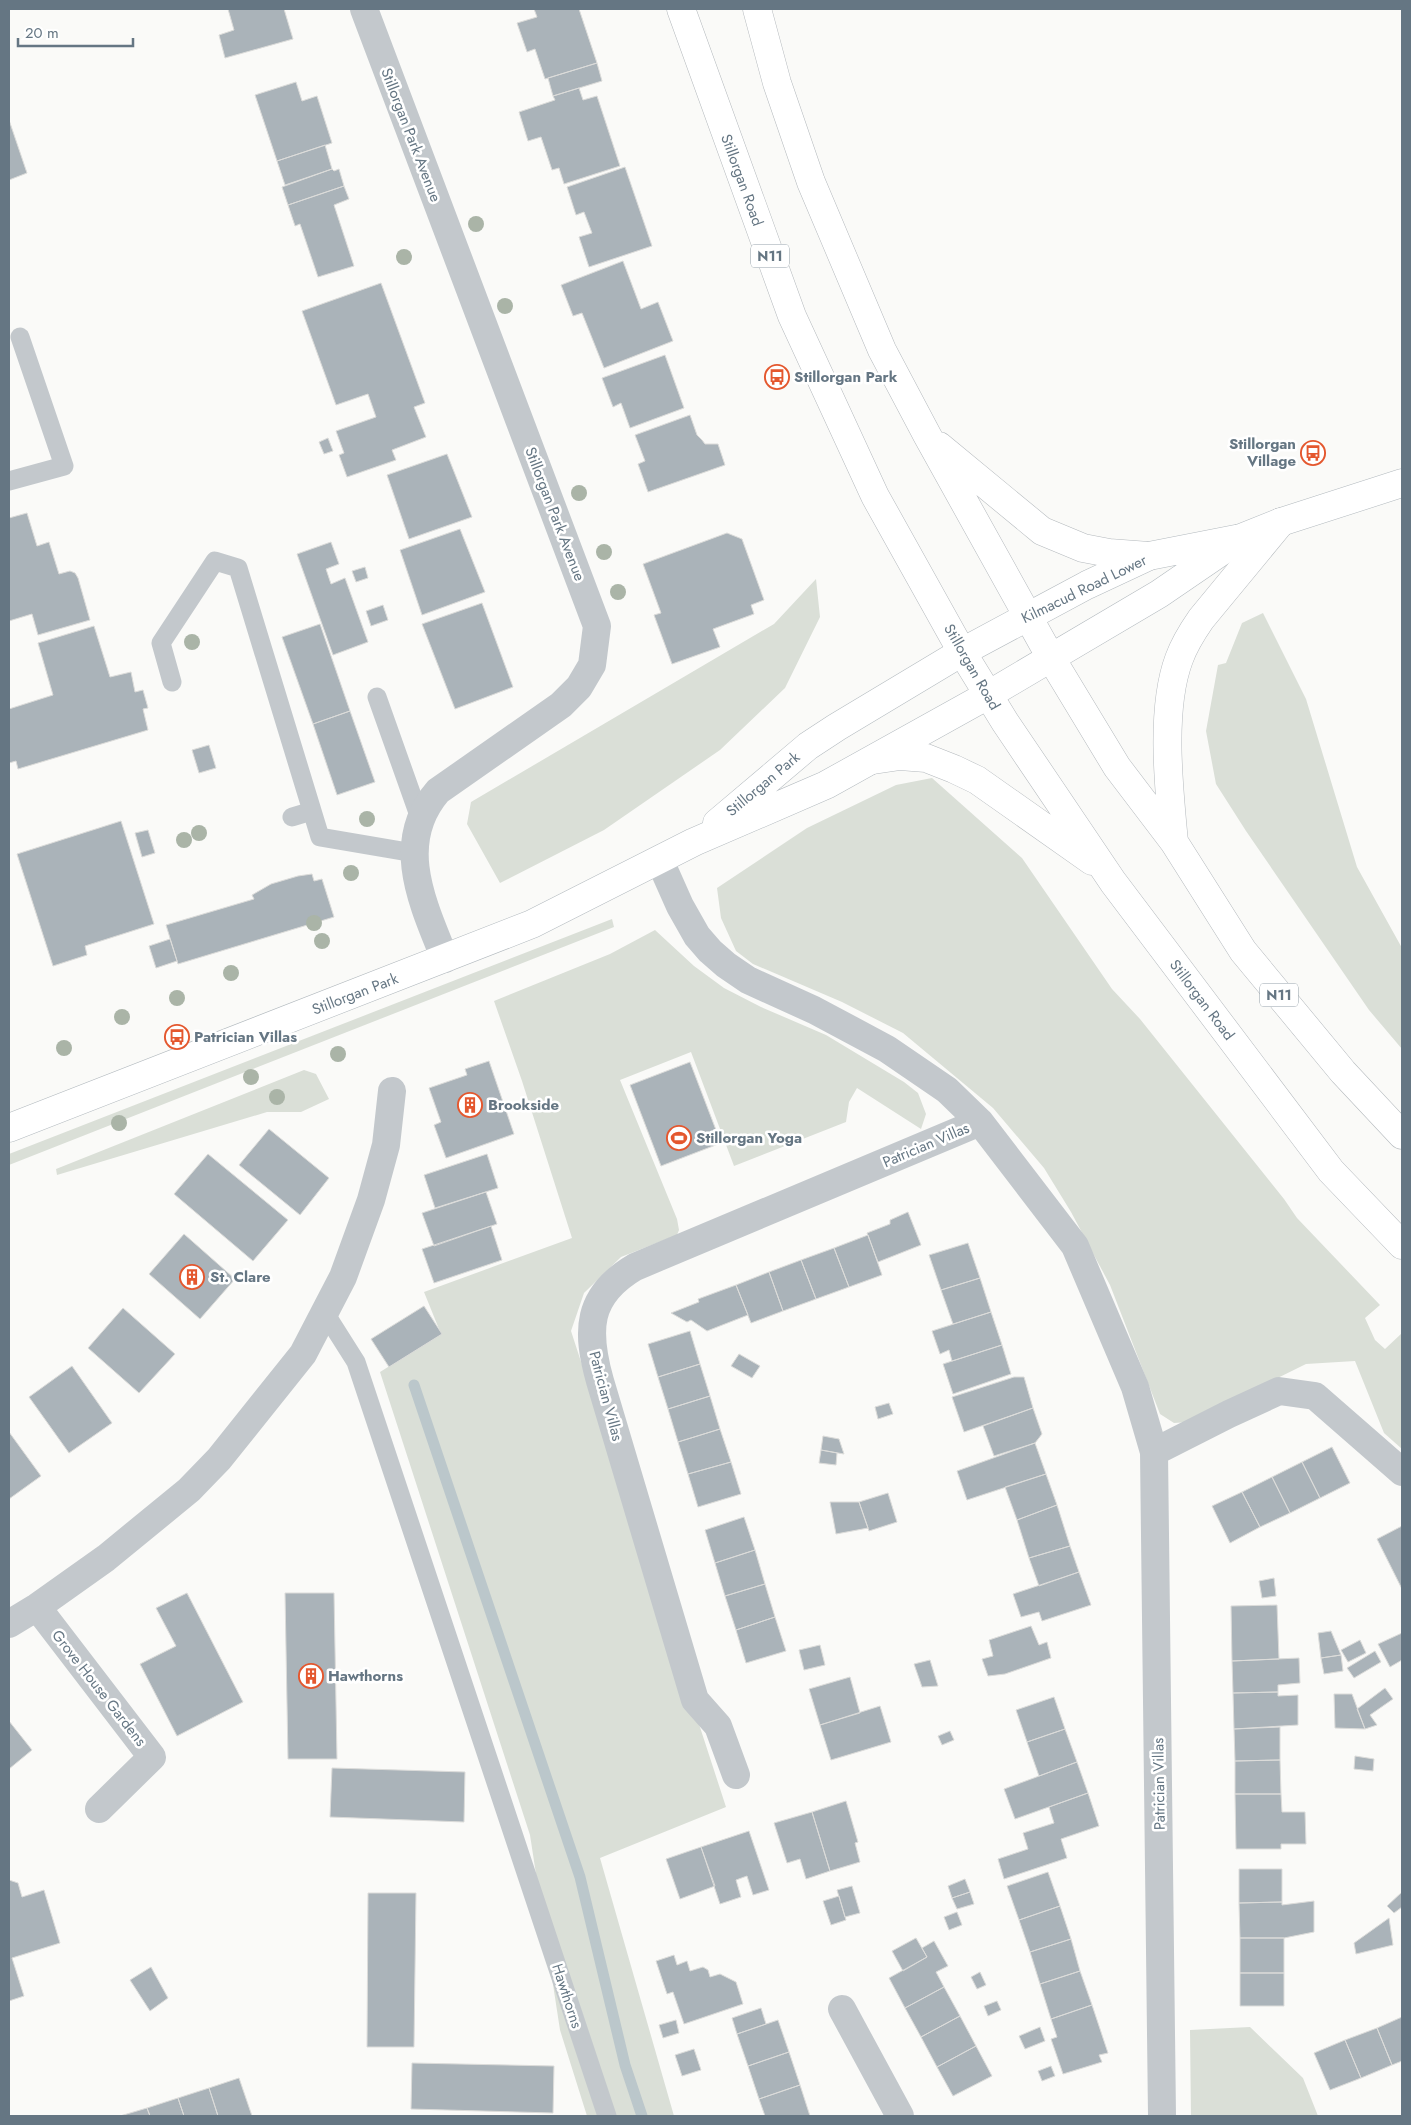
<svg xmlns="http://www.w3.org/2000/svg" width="1411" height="2125" font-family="Jost,sans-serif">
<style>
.green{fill:#dadfd7}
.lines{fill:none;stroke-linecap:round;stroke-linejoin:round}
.stream{stroke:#bbc7cb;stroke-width:11}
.building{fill:#aab3b9;stroke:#dcdcda}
.secondary-casing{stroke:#b3babf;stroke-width:29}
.trunk-casing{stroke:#b4b9bd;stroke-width:29}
.service{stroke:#c3c8cc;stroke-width:19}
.minor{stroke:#c3c8cc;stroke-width:28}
.secondary{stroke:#fff;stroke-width:28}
.trunk{stroke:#fff;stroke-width:28}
.tree{fill:#aab4a7}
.labels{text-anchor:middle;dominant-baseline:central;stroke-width:5;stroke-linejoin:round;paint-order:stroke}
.shield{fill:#fff;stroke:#939fa8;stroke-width:1}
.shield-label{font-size:14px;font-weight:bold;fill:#657683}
.street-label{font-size:15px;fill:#657683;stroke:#fff}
.poi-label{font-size:15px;font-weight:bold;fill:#657683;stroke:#fff;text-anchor:start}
</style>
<rect width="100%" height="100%" fill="#fafaf8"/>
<path class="green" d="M 816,579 L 820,617 L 785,688 L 720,750 L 604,830 L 500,883 L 467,824 L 471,802 L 774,624 Z
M 1263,613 L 1306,699 L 1357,867 L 1402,948 L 1402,1049 L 1369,1010 L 1246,831 L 1216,784 L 1206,731 L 1218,665 L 1226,663 L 1242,623 Z
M 932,778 L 1022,858 L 1112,989 L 1140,1019 L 1284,1199 L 1297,1218 L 1380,1305 L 1365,1318 L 1375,1340 L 1385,1349 L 1402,1333 L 1402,1449 L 1384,1433 L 1355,1361 L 1306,1364 L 1189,1422 L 1174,1423 L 1160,1414 L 1110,1285 L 1071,1212 L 1044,1168 L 993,1108 L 903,1033 L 842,1002 L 753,964 L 736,951 L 721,918 L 717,888 L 807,828 L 896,785 Z
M 612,919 L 614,927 L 9,1165 L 9,1154 Z
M 655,930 L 694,966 L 724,988 L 761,1007 L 826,1035 L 904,1082 L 918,1093 L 926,1114 L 921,1129 L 857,1088 L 849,1102 L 846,1122 L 734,1166 L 691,1052 L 620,1080 L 677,1219 L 679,1230 L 677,1235 L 621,1257 L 584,1293 L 571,1331 L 726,1807 L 600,1858 L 674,2116 L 587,2116 L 560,2030 L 530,1835 L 380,1372 L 441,1334 L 424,1292 L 572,1238 L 522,1081 L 494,1001 L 610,954 Z
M 304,1070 L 316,1074 L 329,1099 L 301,1112 L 267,1112 L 57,1175 L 56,1169 Z
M 1250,2027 L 1303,2078 L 1318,2116 L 1191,2116 L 1190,2030 Z"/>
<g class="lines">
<path class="stream" d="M 414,1385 L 580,1877 L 625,2065 L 642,2116"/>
</g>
<path class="building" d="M 228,9 L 284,9 L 293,39 L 225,58 L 219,35 L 234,30 Z
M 534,9 L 579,9 L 597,63 L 545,79 L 535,49 L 527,52 L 517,23 L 537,17 Z
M 597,63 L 602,81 L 553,96 L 548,78 Z
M 296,82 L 302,101 L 317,96 L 332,143 L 277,161 L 255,95 Z
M 579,88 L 583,100 L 597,96 L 620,166 L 564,184 L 559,168 L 552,170 L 541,137 L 528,141 L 519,112 L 555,100 L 553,96 Z
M 9,120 L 27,173 L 9,180 Z
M 325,145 L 332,169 L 285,185 L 277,161 Z
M 625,167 L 652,246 L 589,267 L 579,237 L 592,233 L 584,212 L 576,215 L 567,187 Z
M 332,169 L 334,171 L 339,169 L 344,186 L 288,205 L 282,187 Z
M 344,186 L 349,199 L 334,205 L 354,266 L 318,277 L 300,224 L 295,226 L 288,205 Z
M 623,261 L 641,309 L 658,302 L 673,341 L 604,368 L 582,313 L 573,316 L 561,285 Z
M 381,283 L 425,403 L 414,407 L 426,437 L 392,450 L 396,460 L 347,477 L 339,455 L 344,453 L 336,431 L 376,417 L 368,394 L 336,405 L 302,311 Z
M 665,355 L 684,408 L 630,428 L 621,403 L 613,407 L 602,378 Z
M 690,415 L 697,435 L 702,440 L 705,444 L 718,444 L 725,465 L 648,492 L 638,464 L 645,461 L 635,435 Z
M 328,438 L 333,451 L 324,454 L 319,442 Z
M 447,454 L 472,517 L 409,539 L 387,475 Z
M 27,513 L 37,546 L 49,542 L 59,574 L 70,571 L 75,573 L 78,578 L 90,620 L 38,635 L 32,614 L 9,621 L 9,518 Z
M 460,529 L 485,592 L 422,615 L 400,550 Z
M 727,533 L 742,539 L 764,600 L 751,605 L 754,614 L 713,629 L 720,647 L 672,664 L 654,615 L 661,613 L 643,564 Z
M 331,542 L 339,564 L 326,569 L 331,584 L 345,578 L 368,642 L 333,655 L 297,554 Z
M 365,567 L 368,578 L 356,582 L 352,571 Z
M 482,603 L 513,687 L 455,709 L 422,624 Z
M 383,605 L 388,620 L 371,626 L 366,611 Z
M 320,624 L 350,711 L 313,724 L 282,637 Z
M 94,626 L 110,677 L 131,672 L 135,692 L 143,690 L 148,708 L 143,709 L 148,730 L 18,769 L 16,761 L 9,763 L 9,709 L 53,695 L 38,643 Z
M 350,711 L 375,782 L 337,795 L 313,724 Z
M 209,745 L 216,768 L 199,773 L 192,750 Z
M 121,821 L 154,924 L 85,946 L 87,955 L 53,966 L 17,854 Z
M 148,830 L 155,853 L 142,857 L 135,833 Z
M 312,874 L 314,881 L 322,879 L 334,917 L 178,964 L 166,925 L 254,899 L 252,895 L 271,884 L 298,876 Z
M 170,939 L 177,961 L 156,968 L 149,946 Z
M 489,1061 L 514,1134 L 446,1158 L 434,1125 L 441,1122 L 429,1088 L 467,1075 L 465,1069 Z
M 690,1062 L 721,1143 L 661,1166 L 630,1085 Z
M 269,1129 L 329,1178 L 300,1215 L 239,1165 Z
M 208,1154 L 288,1220 L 253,1261 L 174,1194 Z
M 487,1154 L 498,1188 L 435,1208 L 424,1175 Z
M 486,1192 L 497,1224 L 434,1246 L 422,1213 Z
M 908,1212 L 921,1245 L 878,1262 L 867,1233 L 890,1224 L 890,1220 Z
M 491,1226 L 502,1260 L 434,1283 L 422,1249 Z
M 184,1234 L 235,1279 L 200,1319 L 149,1274 Z
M 868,1235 L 882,1275 L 849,1287 L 834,1248 Z
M 968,1243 L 980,1278 L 941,1290 L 929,1255 Z
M 834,1248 L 849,1287 L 816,1299 L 801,1260 Z
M 801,1260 L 816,1299 L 783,1311 L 769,1272 Z
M 769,1272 L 783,1311 L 751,1323 L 736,1285 Z
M 980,1278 L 991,1312 L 953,1324 L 941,1290 Z
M 736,1285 L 748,1315 L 707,1331 L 691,1320 L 687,1322 L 671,1313 L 699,1302 L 698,1299 Z
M 424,1306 L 442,1334 L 389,1367 L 371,1339 Z
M 123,1308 L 175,1354 L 139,1393 L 88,1348 Z
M 991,1312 L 1002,1345 L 952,1361 L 949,1350 L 940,1354 L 932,1331 Z
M 690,1331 L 700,1364 L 658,1377 L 648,1344 Z
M 1002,1345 L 1011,1374 L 953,1394 L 943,1364 Z
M 739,1354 L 760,1366 L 752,1378 L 731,1366 Z
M 700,1364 L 710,1396 L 668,1409 L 658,1377 Z
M 72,1366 L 112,1423 L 69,1453 L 29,1397 Z
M 1014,1377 L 1024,1377 L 1033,1408 L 964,1432 L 952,1397 Z
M 710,1396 L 720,1429 L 678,1442 L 668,1409 Z
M 889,1403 L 893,1414 L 878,1419 L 875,1407 Z
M 1033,1408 L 1042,1434 L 1035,1443 L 994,1456 L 983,1426 Z
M 720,1429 L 731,1462 L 688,1474 L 678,1442 Z
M 9,1432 L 41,1476 L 9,1499 Z
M 823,1436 L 839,1439 L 844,1454 L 821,1450 Z
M 1035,1443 L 1046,1474 L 967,1500 L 957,1471 Z
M 1332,1447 L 1350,1483 L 1320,1498 L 1302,1462 Z
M 821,1450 L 837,1453 L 836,1465 L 819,1463 Z
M 731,1462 L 741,1494 L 698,1507 L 688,1474 Z
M 1302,1462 L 1320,1498 L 1290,1513 L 1272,1477 Z
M 1046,1474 L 1057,1505 L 1017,1520 L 1005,1487 Z
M 1272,1477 L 1290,1513 L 1260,1527 L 1242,1492 Z
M 1242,1492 L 1260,1527 L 1230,1543 L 1212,1506 Z
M 888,1493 L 897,1522 L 869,1531 L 859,1502 Z
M 830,1502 L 859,1502 L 868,1528 L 836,1534 Z
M 1057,1505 L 1070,1546 L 1029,1558 L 1017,1520 Z
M 744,1517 L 755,1550 L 715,1563 L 705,1530 Z
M 1402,1526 L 1402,1589 L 1377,1539 Z
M 1070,1546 L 1079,1572 L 1039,1586 L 1029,1558 Z
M 755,1550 L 765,1584 L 725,1596 L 715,1563 Z
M 1079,1572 L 1091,1605 L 1042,1621 L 1039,1612 L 1021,1617 L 1013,1594 Z
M 1274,1578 L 1276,1596 L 1262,1598 L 1259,1581 Z
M 765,1584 L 775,1617 L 736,1630 L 725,1596 Z
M 187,1593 L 243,1702 L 177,1736 L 140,1664 L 176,1646 L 156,1608 Z
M 285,1593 L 334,1593 L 337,1759 L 288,1759 Z
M 1277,1605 L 1279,1659 L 1232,1661 L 1231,1606 Z
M 775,1617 L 786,1651 L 746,1663 L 736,1630 Z
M 1031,1626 L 1039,1645 L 1047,1642 L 1051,1658 L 1005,1674 L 988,1676 L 982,1659 L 993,1656 L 989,1640 Z
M 1331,1631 L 1341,1655 L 1321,1658 L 1318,1633 Z
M 1402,1633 L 1402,1660 L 1390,1667 L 1378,1644 Z
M 1360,1640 L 1366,1653 L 1348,1662 L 1341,1650 Z
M 820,1645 L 825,1665 L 804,1670 L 799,1650 Z
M 1375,1651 L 1381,1662 L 1354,1678 L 1347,1668 Z
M 1341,1655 L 1343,1671 L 1324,1674 L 1321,1658 Z
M 1299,1658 L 1300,1683 L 1278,1685 L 1278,1692 L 1233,1693 L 1232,1661 Z
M 930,1660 L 938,1686 L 922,1687 L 914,1664 Z
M 850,1677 L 860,1713 L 820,1725 L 809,1689 Z
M 1385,1688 L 1393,1699 L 1370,1715 L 1377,1725 L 1365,1729 L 1357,1709 Z
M 1278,1692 L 1278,1696 L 1298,1695 L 1298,1725 L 1234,1729 L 1233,1693 Z
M 1334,1694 L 1352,1694 L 1365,1729 L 1335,1728 Z
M 1054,1697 L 1065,1729 L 1027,1742 L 1016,1710 Z
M 880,1706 L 891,1742 L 831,1760 L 820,1725 Z
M 9,1721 L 32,1750 L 9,1769 Z
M 1280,1727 L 1280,1760 L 1235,1761 L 1234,1729 Z
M 1065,1729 L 1077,1762 L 1039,1776 L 1027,1742 Z
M 950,1731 L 954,1740 L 942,1745 L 938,1736 Z
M 1355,1756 L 1374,1759 L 1373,1771 L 1354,1769 Z
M 1280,1760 L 1281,1794 L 1235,1794 L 1235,1761 Z
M 1077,1762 L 1088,1793 L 1015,1819 L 1004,1789 Z
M 332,1768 L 465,1772 L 464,1822 L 330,1817 Z
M 1088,1793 L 1099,1826 L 1061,1839 L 1067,1858 L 1004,1879 L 998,1859 L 1028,1849 L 1023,1833 L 1054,1823 L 1049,1807 Z
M 1235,1794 L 1281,1794 L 1282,1812 L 1305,1812 L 1306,1844 L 1281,1844 L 1281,1849 L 1236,1849 Z
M 846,1801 L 858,1842 L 855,1843 L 860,1862 L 830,1871 L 812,1812 Z
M 812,1812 L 830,1871 L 806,1879 L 800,1859 L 787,1863 L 774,1823 Z
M 749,1831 L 769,1890 L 753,1895 L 747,1876 L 736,1880 L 741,1897 L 720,1904 L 701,1847 Z
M 701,1847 L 715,1886 L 680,1899 L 666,1859 Z
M 1239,1869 L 1282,1869 L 1282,1902 L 1239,1903 Z
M 1048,1872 L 1060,1906 L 1019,1920 L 1007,1886 Z
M 965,1879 L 970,1892 L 952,1898 L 948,1886 Z
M 9,1880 L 18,1883 L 22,1897 L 44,1890 L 60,1943 L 12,1958 L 24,1996 L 9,2001 Z
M 852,1886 L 860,1913 L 845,1917 L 837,1890 Z
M 970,1892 L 974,1904 L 957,1909 L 952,1898 Z
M 1402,1892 L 1402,1907 L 1394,1913 L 1387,1906 Z
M 368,1893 L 416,1893 L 414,2047 L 367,2047 Z
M 839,1896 L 846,1920 L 831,1925 L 823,1901 Z
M 1314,1901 L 1314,1932 L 1284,1938 L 1240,1938 L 1239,1903 L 1282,1902 L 1282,1905 Z
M 1060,1906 L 1071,1939 L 1030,1952 L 1019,1920 Z
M 957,1912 L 962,1925 L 949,1930 L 944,1917 Z
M 1389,1918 L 1393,1945 L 1356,1954 L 1354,1943 Z
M 916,1938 L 927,1957 L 903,1971 L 892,1951 Z
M 1240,1938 L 1284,1938 L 1284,1973 L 1240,1973 Z
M 1071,1939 L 1080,1971 L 1040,1984 L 1030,1952 Z
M 934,1941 L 948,1966 L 936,1972 L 944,1987 L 905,2008 L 889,1978 L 927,1957 L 922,1948 Z
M 674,1955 L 677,1965 L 687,1961 L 690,1971 L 703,1967 L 708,1970 L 710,1977 L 720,1974 L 736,1982 L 743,2004 L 684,2024 L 673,1992 L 667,1994 L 656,1961 Z
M 151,1967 L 168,1998 L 150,2011 L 130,1980 Z
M 1080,1971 L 1092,2005 L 1051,2019 L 1040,1984 Z
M 980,1972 L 986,1985 L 977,1989 L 971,1977 Z
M 1240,1973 L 1284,1973 L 1284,2006 L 1240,2006 Z
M 944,1987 L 960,2016 L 921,2037 L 905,2008 Z
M 997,2001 L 1001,2010 L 988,2016 L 984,2006 Z
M 1092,2005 L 1108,2053 L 1099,2055 L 1102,2062 L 1063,2074 L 1051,2039 L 1057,2037 L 1051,2019 Z
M 761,2008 L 766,2024 L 737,2034 L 732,2018 Z
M 960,2016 L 976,2046 L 937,2067 L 921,2037 Z
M 1402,2017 L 1402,2061 L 1392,2065 L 1377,2028 Z
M 676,2020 L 679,2033 L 663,2038 L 659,2025 Z
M 778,2020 L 789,2052 L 748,2066 L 737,2034 Z
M 1040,2027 L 1045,2041 L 1025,2049 L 1019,2036 Z
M 1377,2028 L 1392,2065 L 1361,2078 L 1345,2040 Z
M 1345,2040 L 1361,2078 L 1330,2090 L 1314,2053 Z
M 976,2046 L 992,2076 L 953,2096 L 937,2067 Z
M 694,2049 L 701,2070 L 682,2076 L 675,2055 Z
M 789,2052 L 800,2085 L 759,2099 L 748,2066 Z
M 412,2063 L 554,2066 L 553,2113 L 411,2109 Z
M 1051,2066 L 1055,2076 L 1042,2081 L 1038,2071 Z
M 239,2078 L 252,2116 L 218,2116 L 209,2088 Z
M 800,2085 L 810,2116 L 765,2116 L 759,2099 Z
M 209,2088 L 218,2116 L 184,2116 L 178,2098 Z
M 178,2098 L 184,2116 L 150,2116 L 147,2108 Z
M 147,2108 L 150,2116 L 120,2116 Z"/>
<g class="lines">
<defs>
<path id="secondary" d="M 717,823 L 808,746 L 837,727 L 962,652 L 1087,585 L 1149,556 L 1241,538 L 1281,522 L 1402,483
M 9,1128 L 532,924 L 694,842 L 826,785 L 988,695 L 1159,594 L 1241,538"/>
<path id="trunk" d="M 681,9 L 792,316 L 875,496 L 962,652 L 1005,722 L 1113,882 L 1331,1171 L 1402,1245
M 757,9 L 777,83 L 811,182 L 882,350 L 927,435 L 1051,658 L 1117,767 L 1174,842 L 1243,951 L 1343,1072 L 1402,1135
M 939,446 L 1042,531 L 1083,548 L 1109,553 L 1149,556
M 873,760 L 900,756 L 926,758 L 954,769 L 977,780 L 1092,861
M 1174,842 C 1169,789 1160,710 1179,659 C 1184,645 1192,632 1201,619 L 1281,522"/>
</defs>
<use href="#secondary" class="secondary-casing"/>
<use href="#trunk" class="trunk-casing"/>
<path class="service" d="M 9,481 L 64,466 L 20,337
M 172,682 L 161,643 L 215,561 L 238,568 L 320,837 L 414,853
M 377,697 L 421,821
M 292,817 L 312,811
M 325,1313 L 356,1362 L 607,2116"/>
<path class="minor" d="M 364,9 L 597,626 L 592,665 L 579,687 L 561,705 L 438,791 C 393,843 423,904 445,959
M 660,861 L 680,906 L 697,936 L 710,951 L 726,965 L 748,980 L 814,1010 L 887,1049 L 947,1090 L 980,1122 L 1075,1246 L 1135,1387 L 1154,1452 L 1162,2116
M 1154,1452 L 1229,1414 L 1279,1391 L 1315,1396 L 1402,1472
M 37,1607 L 152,1757 L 99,1809
M 9,1624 L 37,1607 L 106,1558 L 189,1490 L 219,1459 L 303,1354 L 343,1277 L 371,1200 L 386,1145 L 392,1091
M 736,1775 L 718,1726 L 695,1700 L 600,1381 C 586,1331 586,1296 635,1267 L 980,1122
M 842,2009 L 900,2116"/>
<use href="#secondary" class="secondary"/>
<use href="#trunk" class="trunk"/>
</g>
<g class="tree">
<circle cx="476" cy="224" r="8"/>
<circle cx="404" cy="257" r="8"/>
<circle cx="505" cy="306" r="8"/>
<circle cx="579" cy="493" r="8"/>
<circle cx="604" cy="552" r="8"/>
<circle cx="618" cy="592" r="8"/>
<circle cx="192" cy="642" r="8"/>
<circle cx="367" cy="819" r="8"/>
<circle cx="199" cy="833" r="8"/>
<circle cx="184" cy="840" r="8"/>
<circle cx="351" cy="873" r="8"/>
<circle cx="314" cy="923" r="8"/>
<circle cx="322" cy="941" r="8"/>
<circle cx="231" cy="973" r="8"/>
<circle cx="177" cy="998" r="8"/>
<circle cx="122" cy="1017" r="8"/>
<circle cx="64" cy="1048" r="8"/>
<circle cx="338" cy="1054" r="8"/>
<circle cx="251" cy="1077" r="8"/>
<circle cx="277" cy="1097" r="8"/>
<circle cx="119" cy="1123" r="8"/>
</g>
<defs>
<symbol id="bus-ring" viewBox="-11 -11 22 22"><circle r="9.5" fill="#fff" stroke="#e4572e" stroke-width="1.5"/><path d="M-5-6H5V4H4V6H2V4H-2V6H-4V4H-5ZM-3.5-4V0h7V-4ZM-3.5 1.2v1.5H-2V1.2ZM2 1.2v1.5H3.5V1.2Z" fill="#e4572e"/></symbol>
<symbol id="building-ring" viewBox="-11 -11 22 22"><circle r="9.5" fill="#fff" stroke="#e4572e" stroke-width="1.5"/><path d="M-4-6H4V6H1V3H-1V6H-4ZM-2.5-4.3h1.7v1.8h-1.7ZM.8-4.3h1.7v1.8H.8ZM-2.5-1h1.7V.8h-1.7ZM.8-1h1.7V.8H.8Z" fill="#e4572e"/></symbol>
<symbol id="stadium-ring" viewBox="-11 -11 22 22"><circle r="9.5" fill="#fff" stroke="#e4572e" stroke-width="1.5"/><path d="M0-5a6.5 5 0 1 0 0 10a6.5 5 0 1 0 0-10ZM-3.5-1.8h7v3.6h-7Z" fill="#e4572e"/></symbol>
</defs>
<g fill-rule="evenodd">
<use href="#bus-ring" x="763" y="363" width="28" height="28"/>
<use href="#bus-ring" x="1299" y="439" width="28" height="28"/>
<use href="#bus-ring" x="163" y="1023" width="28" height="28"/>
<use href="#building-ring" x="456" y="1091" width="28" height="28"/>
<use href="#stadium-ring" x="665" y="1124" width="28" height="28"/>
<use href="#building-ring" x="178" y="1263" width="28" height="28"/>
<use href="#building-ring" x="297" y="1662" width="28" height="28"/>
</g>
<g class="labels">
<g class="shield">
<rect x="751" y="244.5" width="38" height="23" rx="4"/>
<rect x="1260" y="983.5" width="38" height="23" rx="4"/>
</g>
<g class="shield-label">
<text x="770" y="256">N11</text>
<text x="1279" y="995">N11</text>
</g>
<g class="street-label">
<text transform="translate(411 135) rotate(69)">Stillorgan Park Avenue</text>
<text transform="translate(742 180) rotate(70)">Stillorgan Road</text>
<text transform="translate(555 514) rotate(69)">Stillorgan Park Avenue</text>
<text transform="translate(1084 589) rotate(-26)">Kilmacud Road Lower</text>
<text transform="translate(972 667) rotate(60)">Stillorgan Road</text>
<text transform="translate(763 784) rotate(-40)">Stillorgan Park</text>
<text transform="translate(355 994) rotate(-21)">Stillorgan Park</text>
<text transform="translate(1202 1000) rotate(53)">Stillorgan Road</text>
<text transform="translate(926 1145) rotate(-23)">Patrician Villas</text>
<text transform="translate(606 1396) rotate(75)">Patrician Villas</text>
<text transform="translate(99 1688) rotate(52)">Grove House Gardens</text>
<text transform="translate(1159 1784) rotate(-91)">Patrician Villas</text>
<text transform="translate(567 1996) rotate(72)">Hawthorns</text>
</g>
<g class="poi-label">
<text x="794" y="377">Stillorgan Park</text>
<text x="1296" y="444" text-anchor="end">Stillorgan<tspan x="1296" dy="17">Village</tspan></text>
<text x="194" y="1037">Patrician Villas</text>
<text x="488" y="1105">Brookside</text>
<text x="696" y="1138">Stillorgan Yoga</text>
<text x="210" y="1277">St. Clare</text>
<text x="328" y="1676">Hawthorns</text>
</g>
</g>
<rect width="1411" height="2125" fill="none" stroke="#657683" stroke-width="20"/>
<path d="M18 38v8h115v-8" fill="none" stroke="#657683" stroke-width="2.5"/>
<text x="25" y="38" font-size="15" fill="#657683" stroke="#ffffff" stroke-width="4" paint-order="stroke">20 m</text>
</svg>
